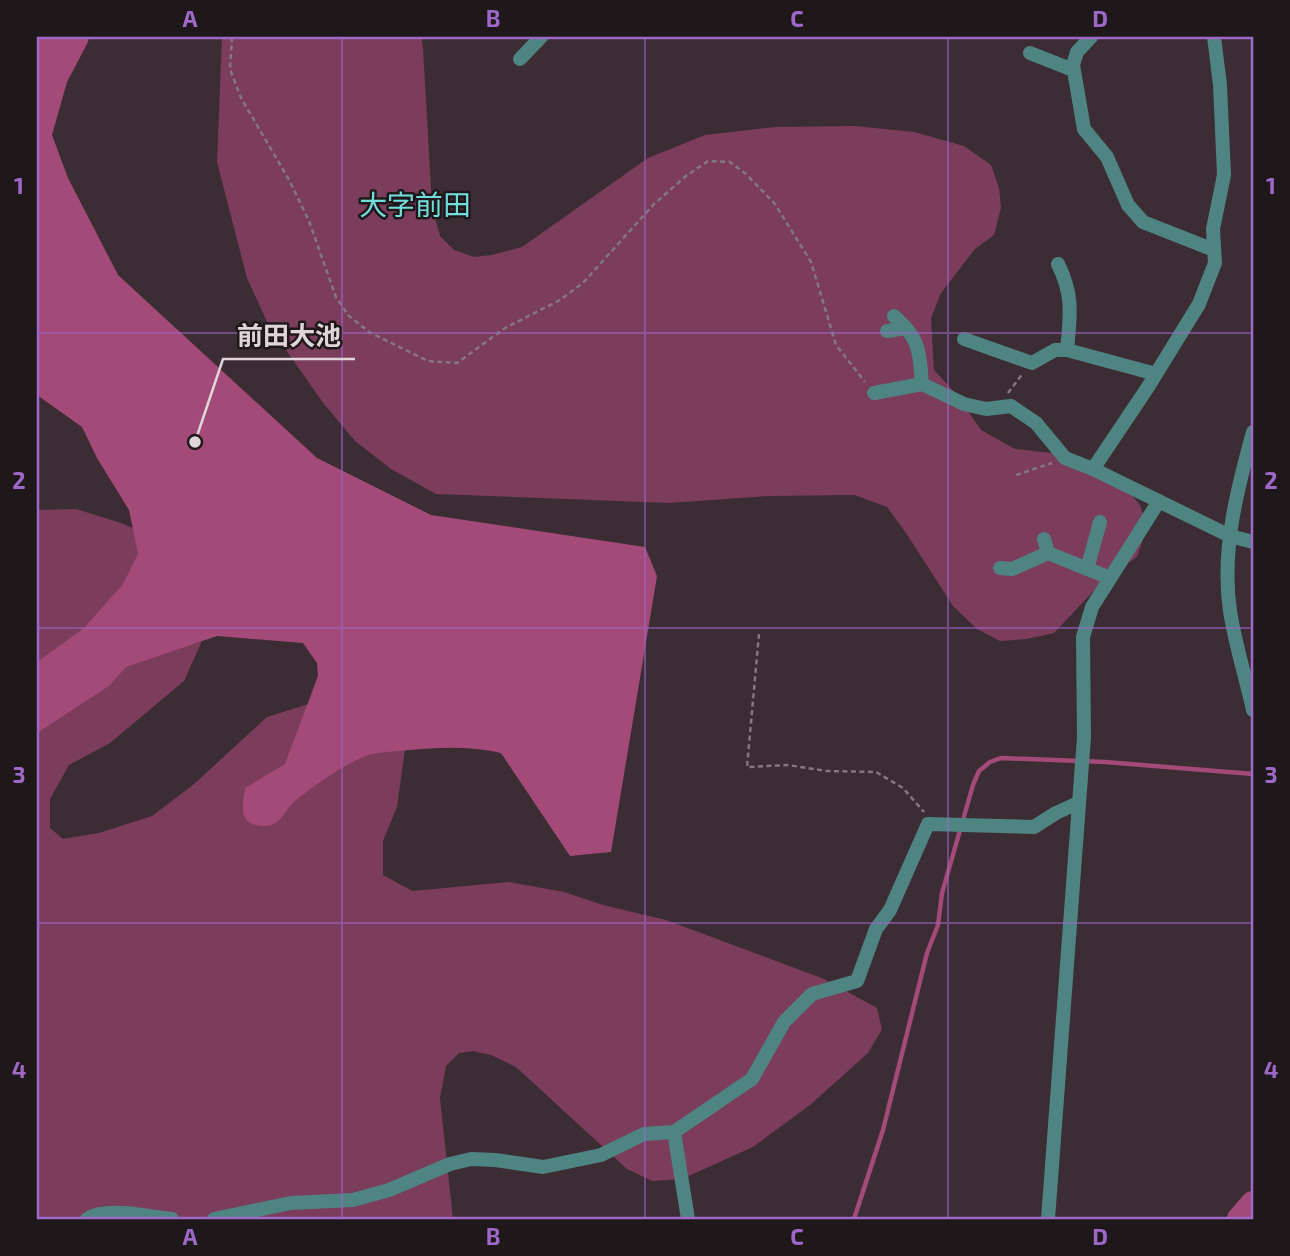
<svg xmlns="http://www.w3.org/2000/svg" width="1290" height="1256" font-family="'Exo 2','Noto Sans JP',sans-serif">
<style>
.green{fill:#7c3c5c}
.water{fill:#a34a78}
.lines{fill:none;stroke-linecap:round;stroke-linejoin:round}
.stream{stroke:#a34a78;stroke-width:4.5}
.river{stroke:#a34a78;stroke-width:26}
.path{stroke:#84777d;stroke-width:2.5;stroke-dasharray:5 3.5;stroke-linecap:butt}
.minor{stroke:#4e8482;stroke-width:14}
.tertiary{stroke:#4e8482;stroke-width:14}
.grid{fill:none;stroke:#9e68c8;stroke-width:2;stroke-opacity:0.55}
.labels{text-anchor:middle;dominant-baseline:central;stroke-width:5;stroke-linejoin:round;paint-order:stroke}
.quarter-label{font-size:28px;fill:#72dedb;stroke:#1f181b}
.leader{fill:none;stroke:#e0d6da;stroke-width:2.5}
.callout-dot{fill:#e0d6da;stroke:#1f181b;stroke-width:2.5}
.callout-label{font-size:26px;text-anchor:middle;font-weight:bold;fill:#e0d6da;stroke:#1f181b;stroke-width:5;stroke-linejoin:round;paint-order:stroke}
.neatline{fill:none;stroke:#9e68c8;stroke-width:2.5}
.grid-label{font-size:23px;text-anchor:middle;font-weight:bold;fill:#9e68c8}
</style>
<rect width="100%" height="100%" fill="#3c2d34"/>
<path class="green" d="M 222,37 L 421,37 L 423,48 L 432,206 L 440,236 L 454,250 L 474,257 L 492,255 L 522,247 L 648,158 L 705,135 L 776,127 L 855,126 L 914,132 L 964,146 L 991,165 L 999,188 L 1001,208 L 994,235 L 975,249 L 941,293 L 931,318 L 934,370 L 957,395 L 981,430 L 1015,449 L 1060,454 L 1123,485 L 1140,505 L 1147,526 L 1137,557 L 1105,579 L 1054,633 L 1027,639 L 1000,641 L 977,629 L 953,606 L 906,533 L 887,507 L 855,495 L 769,496 L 669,503 L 436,494 L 391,469 L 355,441 L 324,404 L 269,326 L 247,278 L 217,162 Z
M 76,509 L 121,523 L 177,547 L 192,597 L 201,643 L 184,681 L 110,743 L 69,765 L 50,799 L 50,828 L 63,839 L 99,833 L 152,816 L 193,785 L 267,717 L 331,697 L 405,749 L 397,807 L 383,841 L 383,875 L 412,891 L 509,882 L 564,892 L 603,905 L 666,920 L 824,979 L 877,1008 L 882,1029 L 868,1053 L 810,1105 L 753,1147 L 682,1179 L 652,1181 L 627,1169 L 516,1067 L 491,1055 L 473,1051 L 459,1053 L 446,1066 L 440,1098 L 453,1219 L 37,1219 L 37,510 Z"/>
<path class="water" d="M 37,37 L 89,37 L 88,42 L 67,82 L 52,135 L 68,178 L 118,275 L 317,458 L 431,515 L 645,547 L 657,576 L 611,852 L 570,856 L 501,753 C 466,745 434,748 398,751 C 388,752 376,752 366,756 C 346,763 310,788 294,802 C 284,811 281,825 266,826 C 238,827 242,808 245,788 L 285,764 L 318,676 L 317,663 L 303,643 L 217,636 L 126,667 L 109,686 L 37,733 L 37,662 L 84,628 L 123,584 L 138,554 L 129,510 L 97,458 L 82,427 L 37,395 Z"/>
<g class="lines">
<path class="stream" d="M 854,1219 L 883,1130 L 927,953 L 938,925 L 942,893 L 973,785 L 979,771 L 990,762 L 1001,758 L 1105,762 L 1253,774"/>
<path class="river" d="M 1240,1219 L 1253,1204"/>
<path class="path" d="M 232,37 L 230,69 L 241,98 L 288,178 L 309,221 L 336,297 L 348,315 L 369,332 L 428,361 L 457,363 L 505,328 L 560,300 L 583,283 L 654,204 L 686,176 L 708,161 L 730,162 L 746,174 L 775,204 L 811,262 L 836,345 L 865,382
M 1008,393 L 1023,373
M 1016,475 L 1052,463
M 759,634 L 747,767 L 788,765 L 826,771 L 876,772 L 903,788 L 924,812"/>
<path class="minor" d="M 1091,37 L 1077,52 L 1073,65 L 1084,129 L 1107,157 L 1128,205 L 1143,222 L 1214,250
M 1030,53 L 1073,70
M 520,59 L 541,37
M 1058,264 C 1074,296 1070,316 1067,350 L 1156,374
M 894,316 L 906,328
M 887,331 L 906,328 C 921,344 920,363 922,384
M 964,339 L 1032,363 L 1055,350 L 1067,350
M 874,393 L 922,384 L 964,404 L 986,409 L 1011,406 L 1036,423 L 1065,458 L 1093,469 L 1230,536 L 1253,542
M 1093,469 L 1148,387 L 1199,304 L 1215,263 L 1213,229 L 1224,175 L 1220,85 L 1214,37
M 1044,539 L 1048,553 L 1110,578
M 1000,568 L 1012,569 L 1048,553
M 1087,569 L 1100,522
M 674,1132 L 688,1219
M 87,1219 C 107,1206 149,1217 172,1219
M 214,1219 L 291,1203 L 353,1200 L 389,1190 L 450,1164 L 471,1159 L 495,1160 L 543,1167 L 601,1155 L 644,1134 L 674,1132 L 752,1079 L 784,1022 L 812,994 L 857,981 L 876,929 L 890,910 L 928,824 L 1034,827 L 1056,813 L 1078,803
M 1048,1219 L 1084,737 L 1083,637 L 1092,607 L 1159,501"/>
<path class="tertiary" d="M 1253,432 C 1237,490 1221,551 1230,611 C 1235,644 1246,678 1253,710"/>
</g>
<path class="grid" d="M 342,37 L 342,1219M 645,37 L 645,1219M 948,37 L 948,1219M 37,333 L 1253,333M 37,628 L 1253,628M 37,923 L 1253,923"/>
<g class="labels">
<g class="quarter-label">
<text x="415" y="204">大字前田</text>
</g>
</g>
<path class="leader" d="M195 442L223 359H355"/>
<circle class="callout-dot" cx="195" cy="442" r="7"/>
<g class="callout-label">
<text x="289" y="345">前田大池</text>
</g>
<rect width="1290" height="1256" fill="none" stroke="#1f181b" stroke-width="77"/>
<rect x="38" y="38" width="1214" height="1180" class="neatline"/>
<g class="grid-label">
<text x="190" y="27">A</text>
<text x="493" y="27">B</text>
<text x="797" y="27">C</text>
<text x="1100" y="27">D</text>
<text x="19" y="194">1</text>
<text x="1271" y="194">1</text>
<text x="19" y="489">2</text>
<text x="1271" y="489">2</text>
<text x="19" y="783">3</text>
<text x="1271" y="783">3</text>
<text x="19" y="1078">4</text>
<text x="1271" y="1078">4</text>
<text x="190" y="1245">A</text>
<text x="493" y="1245">B</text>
<text x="797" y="1245">C</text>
<text x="1100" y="1245">D</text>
</g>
</svg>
